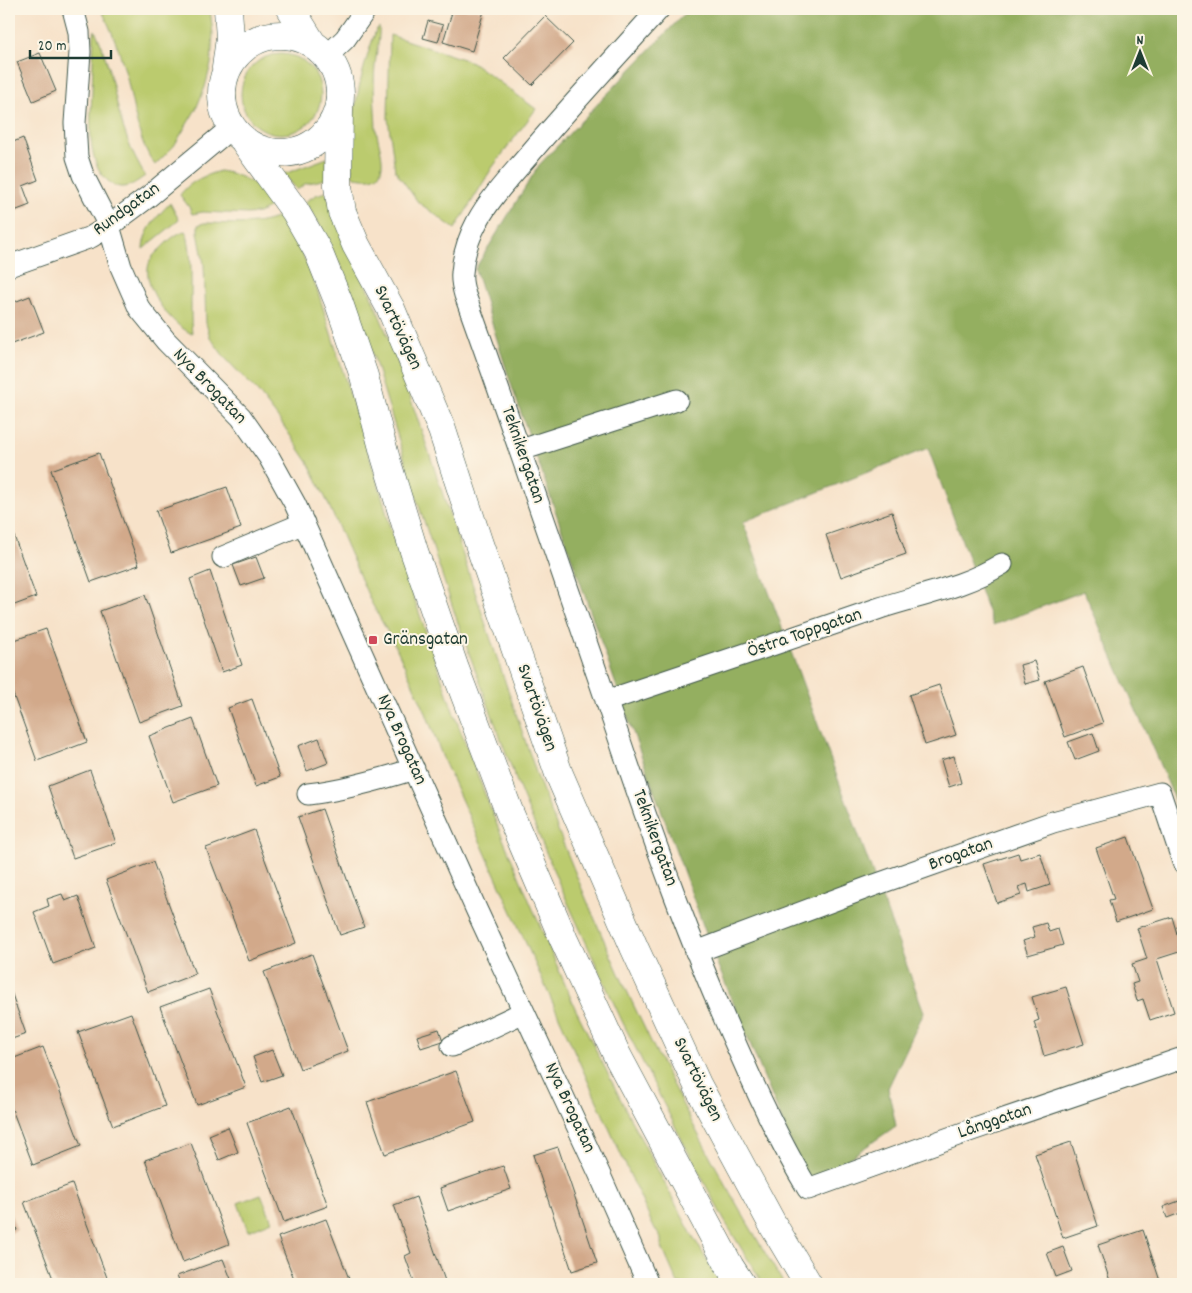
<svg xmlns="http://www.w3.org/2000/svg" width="1192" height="1293" font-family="Dekko,sans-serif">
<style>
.green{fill:#bbcb6e;stroke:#6d8451}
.forest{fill:#94af61;stroke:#5a764a}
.building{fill:#d2a98a}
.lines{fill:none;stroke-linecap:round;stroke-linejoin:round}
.minor-casing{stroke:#3f564a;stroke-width:23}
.secondary-casing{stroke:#3f564a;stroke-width:29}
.minor{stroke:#fff;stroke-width:21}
.secondary{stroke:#fff;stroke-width:28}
.poi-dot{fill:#d1495b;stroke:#fcf5e5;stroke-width:2}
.labels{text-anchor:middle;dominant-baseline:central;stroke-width:4;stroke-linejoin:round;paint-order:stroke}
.street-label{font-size:19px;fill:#1f3d34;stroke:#fcf5e5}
.poi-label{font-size:19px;fill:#1f3d34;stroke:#fcf5e5;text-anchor:start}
</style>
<rect width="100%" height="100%" fill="#fcf5e5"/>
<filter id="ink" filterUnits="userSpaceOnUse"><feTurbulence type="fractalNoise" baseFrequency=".02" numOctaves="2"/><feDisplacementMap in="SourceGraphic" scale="10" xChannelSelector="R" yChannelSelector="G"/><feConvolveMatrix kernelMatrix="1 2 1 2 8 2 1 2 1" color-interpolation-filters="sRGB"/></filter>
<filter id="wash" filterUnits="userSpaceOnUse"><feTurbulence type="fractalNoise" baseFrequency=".0096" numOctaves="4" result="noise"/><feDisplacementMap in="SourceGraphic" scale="20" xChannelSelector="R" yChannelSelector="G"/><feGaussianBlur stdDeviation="1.12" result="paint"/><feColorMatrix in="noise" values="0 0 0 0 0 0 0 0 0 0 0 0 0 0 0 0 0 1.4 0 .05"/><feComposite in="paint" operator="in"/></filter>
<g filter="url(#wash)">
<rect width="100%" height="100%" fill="#f7e2c9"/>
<path class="green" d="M 101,9 L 210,9 L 213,34 L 211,64 L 205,87 L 196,109 L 174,146 L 155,165 C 138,143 133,104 127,78 C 121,55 112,30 101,9 Z
M 379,27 C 380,40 376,53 375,66 C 373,86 375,107 376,128 C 377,139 385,159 381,170 C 377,181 364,178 354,177 L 352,174 C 352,155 352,135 354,116 C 358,86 366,58 376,30 Z
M 95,30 C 112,65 114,105 128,141 C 132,153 139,165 145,176 C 132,185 122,193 108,181 C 85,161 91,118 92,92 C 93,72 93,53 94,34 Z
M 390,35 L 472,62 L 536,109 L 492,168 L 455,229 L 418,202 L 395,170 L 388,118 Z
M241 94a40 40 0 1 1 80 0a40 40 0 1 1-80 0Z
M 327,158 L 326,179 L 305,184 L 297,190 L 284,174 Z
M 220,171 C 243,175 260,185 275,202 L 265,210 L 259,213 L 247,214 L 203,212 L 192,214 L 189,207 L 180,195 C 189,182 205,175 220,171 Z
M 326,192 C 349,247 375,301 396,357 C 436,469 471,583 510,696 C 520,724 529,753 539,781 C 605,956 686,1125 784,1284 L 763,1284 L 724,1220 L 680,1136 L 622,1021 L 557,879 L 518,785 L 459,626 L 417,500 L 374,358 L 345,275 L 320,225 L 305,202 L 316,195 Z
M 170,203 L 179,220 L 143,249 C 144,230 157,217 170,203 Z
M 284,214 L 290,224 L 318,292 L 384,503 L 390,528 L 454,714 L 495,820 L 575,1008 L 631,1120 L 691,1233 L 721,1284 L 678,1284 L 661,1245 C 662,1237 659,1233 654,1228 L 444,761 L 426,713 L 396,647 L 371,602 L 327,501 L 308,462 L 281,422 L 258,392 L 225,358 L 210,337 L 206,323 L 204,264 L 198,232 L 198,225 L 204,223 C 230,223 260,228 284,214 Z
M 185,231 C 195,247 189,310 192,333 L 190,333 C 185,330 179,326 175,322 C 161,309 141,281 150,261 C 152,256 156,253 160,249 C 166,243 176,233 185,231 Z
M 261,1194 L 272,1221 L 248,1231 L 238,1203 Z"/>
<path class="forest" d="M 689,9 L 1183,9 L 1183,828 L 1170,788 L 1084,591 L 993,625 L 928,448 L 743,522 L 924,1012 L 888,1088 L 896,1126 L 809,1186 L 716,961 L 622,702 L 511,384 L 475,269 L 539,165 Z"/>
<g id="blocks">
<path class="building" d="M 453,9 L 476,9 L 484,11 L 472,51 L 443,42 Z
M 545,16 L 573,43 L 532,85 L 504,58 Z
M 428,21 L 443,25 L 438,42 L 423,38 Z
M 40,53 L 56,91 L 33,101 L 17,62 Z
M 9,132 L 13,142 L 23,138 L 38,180 L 23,186 L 30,205 L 9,213 Z
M 30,296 L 44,332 L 9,345 L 9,304 Z
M 99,453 L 139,565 L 91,582 L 51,470 Z
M 227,487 L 241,528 L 171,553 L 156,511 Z
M 892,512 L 906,554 L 841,577 L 826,535 Z
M 9,522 L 36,597 L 9,607 Z
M 256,557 L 264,578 L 241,586 L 233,565 Z
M 210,571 L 242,665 L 222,672 L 190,579 Z
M 145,595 L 183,706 L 139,722 L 100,611 Z
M 46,629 L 87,742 L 37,761 L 9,683 L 9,642 Z
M 1034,661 L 1040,680 L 1025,684 L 1020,665 Z
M 1083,667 L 1103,723 L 1065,737 L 1045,681 Z
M 939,685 L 956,735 L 925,745 L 909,695 Z
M 252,699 L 280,777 L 256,786 L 228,708 Z
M 193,719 L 217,786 L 173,802 L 149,736 Z
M 1093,733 L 1099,751 L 1075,760 L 1068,742 Z
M 319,738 L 328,763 L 307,771 L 298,746 Z
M 954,756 L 961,783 L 949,787 L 941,760 Z
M 90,770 L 116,843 L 73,858 L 48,786 Z
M 322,809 L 364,927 L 340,935 L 298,817 Z
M 254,830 L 296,943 L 249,961 L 206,848 Z
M 1128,837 L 1153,909 L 1116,922 L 1109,900 L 1114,899 L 1096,848 Z
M 1018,853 L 1020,859 L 1040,853 L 1050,885 L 1029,892 L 1027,884 L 1018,887 L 1021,895 L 997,903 L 984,864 Z
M 153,862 L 195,974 L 148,992 L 106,880 Z
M 62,894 L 65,901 L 78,896 L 96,948 L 53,964 L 34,912 L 49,906 L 47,899 Z
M 1172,917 L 1182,951 L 1157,959 L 1174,1012 L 1150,1020 L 1143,999 L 1137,1001 L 1132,984 L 1138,982 L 1132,964 L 1147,959 L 1137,928 Z
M 1046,923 L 1049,932 L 1058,929 L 1063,945 L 1028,955 L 1023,941 L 1035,937 L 1032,927 Z
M 312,954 L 348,1051 L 300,1069 L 264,972 Z
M 9,986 L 26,1034 L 9,1040 Z
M 1066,987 L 1084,1044 L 1044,1056 L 1034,1022 L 1039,1020 L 1032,997 Z
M 209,989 L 246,1087 L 197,1105 L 160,1007 Z
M 131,1013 L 165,1106 L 113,1126 L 78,1032 Z
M 439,1029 L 443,1041 L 421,1048 L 417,1036 Z
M 43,1047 L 81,1146 L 33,1165 L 9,1101 L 9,1060 Z
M 272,1050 L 282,1075 L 262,1082 L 253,1057 Z
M 456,1071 L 475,1122 L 385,1154 L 367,1102 Z
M 291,1106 L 328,1206 L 284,1222 L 247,1123 Z
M 228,1127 L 238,1152 L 219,1160 L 209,1135 Z
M 1071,1142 L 1098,1226 L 1063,1238 L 1035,1154 Z
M 191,1143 L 229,1244 L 183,1262 L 145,1160 Z
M 558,1147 L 597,1263 L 572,1271 L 533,1155 Z
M 503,1166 L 511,1189 L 448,1211 L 440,1188 Z
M 72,1184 L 109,1283 L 106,1284 L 55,1284 L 24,1202 Z
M 416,1197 L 445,1281 L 434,1284 L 415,1284 L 405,1256 L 411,1253 L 394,1205 Z
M 1179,1201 L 1183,1212 L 1167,1218 L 1163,1207 Z
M 9,1210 L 17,1230 L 9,1234 Z
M 326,1219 L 351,1284 L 296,1284 L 278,1237 Z
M 1143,1230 L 1161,1284 L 1111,1284 L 1098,1245 Z
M 1063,1247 L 1072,1271 L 1056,1277 L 1047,1253 Z
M 223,1259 L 233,1284 L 180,1284 L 177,1276 Z"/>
</g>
</g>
<g filter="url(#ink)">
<use href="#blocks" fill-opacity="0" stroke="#3f564a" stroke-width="1"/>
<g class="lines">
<defs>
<path id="minor" d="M 73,9 L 79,32 L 80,52 L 75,123 L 77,157 L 83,175 L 109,226 L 121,267 L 139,308 L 166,341 L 241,417 L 269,457 L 295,504 L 477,911 L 599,1173 L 648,1284
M 659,9 C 617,56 574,102 533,150 C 514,173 491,196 477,222 C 469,237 463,256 462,273 C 461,280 463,288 465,295 C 517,440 567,586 617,732 C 654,842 693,951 741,1056 C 761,1102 782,1146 808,1189 L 966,1132 L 1183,1058
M 327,56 L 345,39 L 366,9
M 9,266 L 91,237 L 109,226 L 148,197 L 231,128
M 521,450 L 677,400
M 223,557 L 304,523
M 606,701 C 696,671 787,640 877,609 C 919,595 963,588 1002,564
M 308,794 C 344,790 379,780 414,769
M 696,952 L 872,886 L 1053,822 L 1160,793 L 1183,862
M 452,1046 L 524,1012"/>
<path id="secondary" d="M 291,9 L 312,43
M222 94a59 59 0 1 1 118 0a59 59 0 1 1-118 0Z
M 226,68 L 230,38 L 228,9
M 339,108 L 338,186 L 342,212 L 356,245 L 391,309 L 442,430 L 478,541 L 559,774 L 634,947 L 698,1086 L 773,1225 L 808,1284
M 245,142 L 295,211 L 318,251 L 339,303 L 364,376 L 385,456 L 414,551 L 455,669 L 510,814 L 564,940 L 616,1053 L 730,1267 L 741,1284"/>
</defs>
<use href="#minor" class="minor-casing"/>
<use href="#secondary" class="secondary-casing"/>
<use href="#minor" class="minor"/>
<use href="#secondary" class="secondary"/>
</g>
</g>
<rect class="poi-dot" x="368" y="635" width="10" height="10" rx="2.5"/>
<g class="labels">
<g class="street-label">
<text transform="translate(127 210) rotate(-36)">Rundgatan</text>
<text transform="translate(397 328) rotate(65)">Svartövägen</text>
<text transform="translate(209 387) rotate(46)">Nya Brogatan</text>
<text transform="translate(522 455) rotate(71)">Teknikergatan</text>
<text transform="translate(805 634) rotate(-19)">Östra Toppgatan</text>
<text transform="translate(536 708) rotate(71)">Svartövägen</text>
<text transform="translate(401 740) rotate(66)">Nya Brogatan</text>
<text transform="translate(654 838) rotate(70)">Teknikergatan</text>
<text transform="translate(961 855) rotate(-20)">Brogatan</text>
<text transform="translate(697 1080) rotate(64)">Svartövägen</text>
<text transform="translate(569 1108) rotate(65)">Nya Brogatan</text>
<text transform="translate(995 1122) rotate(-19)">Långgatan</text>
</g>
<g class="poi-label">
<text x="383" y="640">Gränsgatan</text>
</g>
</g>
<rect width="1192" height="1293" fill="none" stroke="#fcf5e5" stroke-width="30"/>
<g transform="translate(1140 52)" stroke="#fcf5e5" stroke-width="4" paint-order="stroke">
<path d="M0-4L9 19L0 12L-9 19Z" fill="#1f3d34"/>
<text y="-8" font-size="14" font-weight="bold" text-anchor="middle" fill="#1f3d34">N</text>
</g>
<path d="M30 50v8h81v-8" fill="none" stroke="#1f3d34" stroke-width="2.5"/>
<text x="38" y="50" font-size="15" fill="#1f3d34" stroke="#fcf5e5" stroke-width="4" paint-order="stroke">20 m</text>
</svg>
